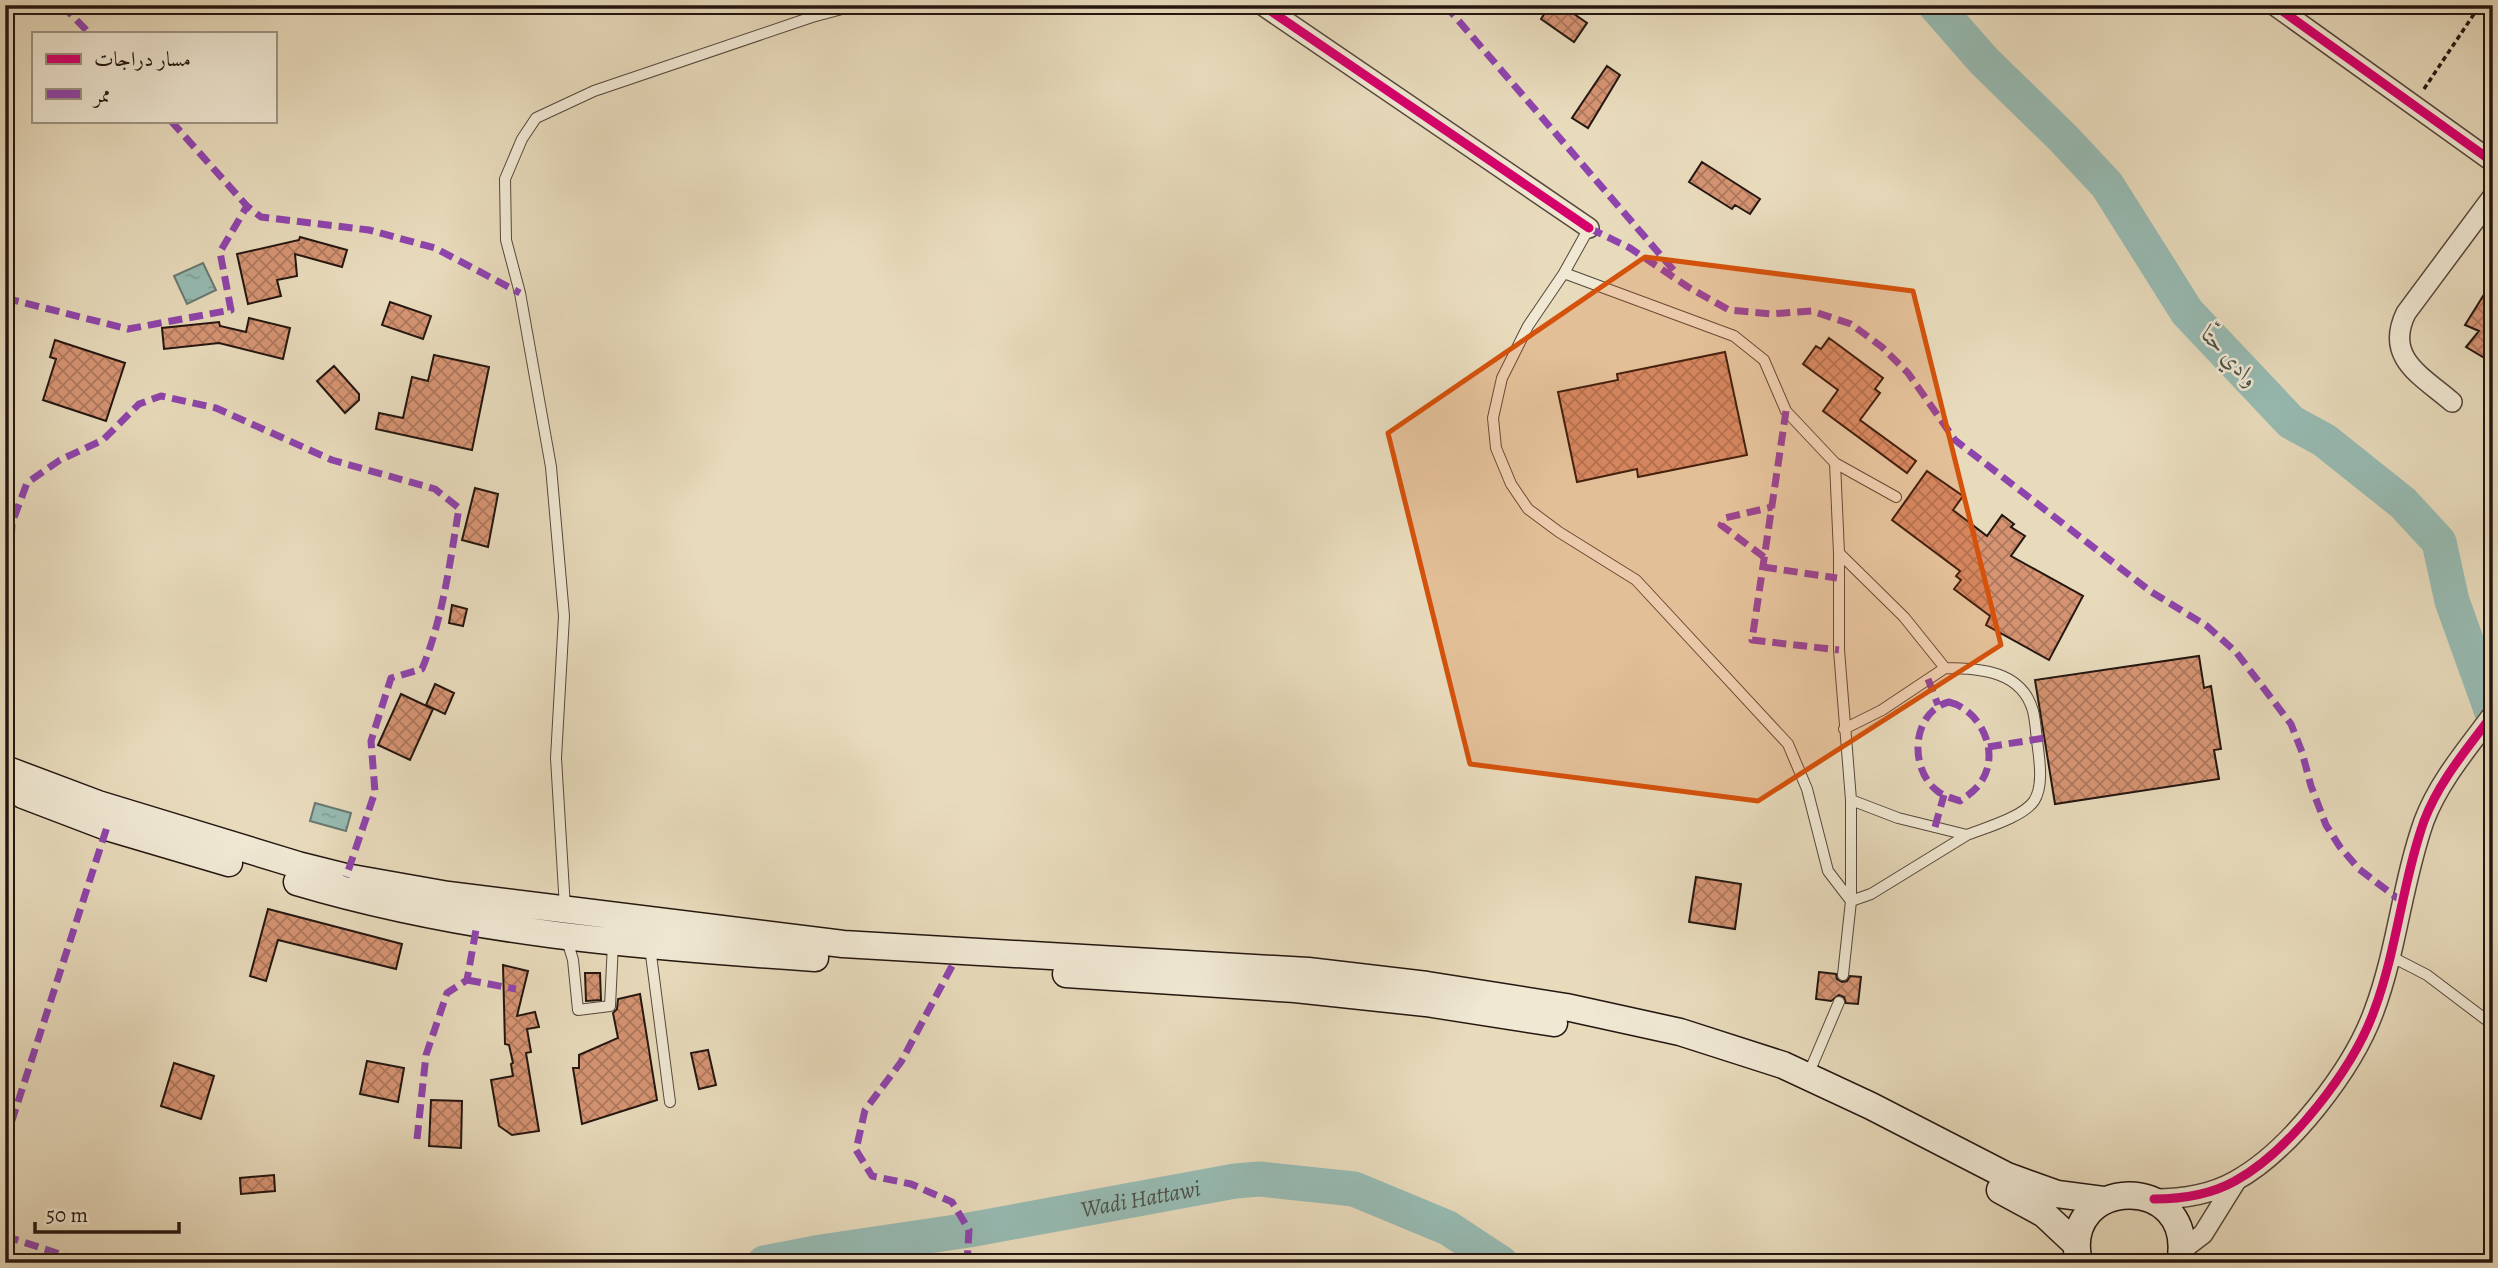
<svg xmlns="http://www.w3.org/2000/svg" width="2498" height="1268" font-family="Alegreya,Amiri,serif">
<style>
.water{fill:url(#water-ripples);stroke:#697972;stroke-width:2}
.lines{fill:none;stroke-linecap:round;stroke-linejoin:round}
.river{stroke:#97bbb3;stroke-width:35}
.building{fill:url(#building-cross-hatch);stroke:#241610;stroke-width:2}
.lane-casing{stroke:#55473b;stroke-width:12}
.street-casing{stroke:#55473b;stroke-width:22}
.secondary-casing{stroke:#241610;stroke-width:29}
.path{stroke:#241610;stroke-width:3.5;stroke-dasharray:5 3.5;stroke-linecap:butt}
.lane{stroke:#f0e8d3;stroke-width:10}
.street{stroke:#f0e8d3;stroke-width:19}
.secondary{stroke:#f0e8d3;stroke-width:26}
.quiet{stroke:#8e44ad;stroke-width:7;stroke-dasharray:14 7;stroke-linecap:butt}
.cycleway-casing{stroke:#f0e8d3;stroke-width:13}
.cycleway{stroke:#d6006c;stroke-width:9}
.marked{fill:#d4520c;fill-opacity:0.2;stroke:#d4520c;stroke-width:5;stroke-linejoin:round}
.labels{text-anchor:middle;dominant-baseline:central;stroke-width:5;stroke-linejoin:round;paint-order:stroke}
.water-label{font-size:23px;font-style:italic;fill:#4c5049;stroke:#f0e8d3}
</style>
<defs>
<pattern id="water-ripples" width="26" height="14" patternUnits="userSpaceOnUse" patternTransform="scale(1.75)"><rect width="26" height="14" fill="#97bbb3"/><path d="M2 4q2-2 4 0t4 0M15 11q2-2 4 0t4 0" fill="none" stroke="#82a099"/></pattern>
<pattern id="building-cross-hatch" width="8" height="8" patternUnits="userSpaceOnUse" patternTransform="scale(1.75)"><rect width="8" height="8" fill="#d69473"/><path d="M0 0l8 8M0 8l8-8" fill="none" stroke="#ad785d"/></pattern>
</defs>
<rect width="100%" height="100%" fill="#e8dbbc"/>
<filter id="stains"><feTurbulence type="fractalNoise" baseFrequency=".00286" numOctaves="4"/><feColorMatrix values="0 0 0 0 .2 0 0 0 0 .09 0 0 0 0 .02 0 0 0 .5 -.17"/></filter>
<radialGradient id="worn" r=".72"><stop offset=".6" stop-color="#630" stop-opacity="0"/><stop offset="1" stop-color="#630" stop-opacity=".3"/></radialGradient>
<path class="water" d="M 203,263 L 216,290 L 187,304 L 174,276 Z
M 315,803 L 351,813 L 346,831 L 310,821 Z"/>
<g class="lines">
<g class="river">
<path d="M 1935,5 L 1984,61 L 2063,138 L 2107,185 L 2187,312 L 2291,422 L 2324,440 L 2403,503 L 2439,542 L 2452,601 L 2493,715"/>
<path id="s1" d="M 764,1263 L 821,1252 L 969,1230 L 1235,1181 L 1260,1179 L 1354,1189 L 1448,1228 L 1501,1263"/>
</g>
</g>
<path class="building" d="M 1550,5 L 1561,5 L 1587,23 L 1574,42 L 1541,19 Z
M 1607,66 L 1620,75 L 1588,128 L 1572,118 Z
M 1702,162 L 1760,199 L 1750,214 L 1735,205 L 1732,209 L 1689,182 Z
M 300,237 L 347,250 L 342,267 L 295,254 L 297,276 L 277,280 L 281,296 L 248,304 L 237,254 L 299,240 Z
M 2493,280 L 2493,363 L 2466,347 L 2479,331 L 2465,325 Z
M 390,302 L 431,316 L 423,339 L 382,325 Z
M 249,318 L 290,328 L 283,359 L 219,343 L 164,349 L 162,328 L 219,322 L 220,326 L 246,332 Z
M 1829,338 L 1883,378 L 1875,389 L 1880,393 L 1860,420 L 1916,461 L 1907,473 L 1823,411 L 1838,390 L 1803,364 L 1816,346 L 1821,349 Z
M 55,340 L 125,363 L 106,421 L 43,400 L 56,359 L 50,357 Z
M 1725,352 L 1747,455 L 1638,477 L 1637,469 L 1577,482 L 1558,392 L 1618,380 L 1617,374 Z
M 434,355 L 489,367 L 472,450 L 376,429 L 379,413 L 403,418 L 412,377 L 428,381 Z
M 334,366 L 359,394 L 359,400 L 345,413 L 317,381 Z
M 1927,471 L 1963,496 L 1953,510 L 1987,536 L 2002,515 L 2014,524 L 2011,527 L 2025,536 L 2011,556 L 2083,596 L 2049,660 L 1986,625 L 1990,616 L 1954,589 L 1961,580 L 1956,576 L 1960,571 L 1892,520 Z
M 475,488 L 498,494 L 488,547 L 462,540 Z
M 452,605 L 467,609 L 463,626 L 449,623 Z
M 2199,656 L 2204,688 L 2211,686 L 2221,749 L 2214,750 L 2219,779 L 2055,804 L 2035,680 Z
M 435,684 L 454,693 L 445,714 L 426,705 Z
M 401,694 L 433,709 L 410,760 L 378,745 Z
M 1696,877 L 1741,884 L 1735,929 L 1689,922 Z
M 268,909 L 402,944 L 396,969 L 278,940 L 266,981 L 250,976 Z
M 503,965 L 528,971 L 517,1016 L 535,1012 L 539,1027 L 527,1029 L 531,1052 L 526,1053 L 539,1131 L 512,1135 L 499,1126 L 491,1080 L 513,1076 L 511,1064 L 513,1063 L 509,1045 L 505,1044 Z
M 1819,972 L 1836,974 L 1837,979 L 1842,982 L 1847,981 L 1850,976 L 1861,977 L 1858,1004 L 1846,1003 L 1844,997 L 1839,995 L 1831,1001 L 1816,999 Z
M 585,973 L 600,973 L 601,1000 L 586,1001 Z
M 640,994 L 657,1100 L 582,1124 L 573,1068 L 579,1068 L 579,1055 L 618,1038 L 613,1013 L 617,1009 L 618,999 Z
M 708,1050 L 716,1085 L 699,1089 L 691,1053 Z
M 367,1061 L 404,1068 L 398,1102 L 360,1094 Z
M 174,1063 L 214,1076 L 201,1119 L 161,1106 Z
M 431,1100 L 462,1101 L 461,1148 L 429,1146 Z
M 274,1175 L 275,1191 L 241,1194 L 240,1178 Z"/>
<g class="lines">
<defs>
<path id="lane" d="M 1589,228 L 1564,273 L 1734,336 L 1764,360 L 1786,411 L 1835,463 L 1839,553 L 1839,650 L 1851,800 L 1851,901 L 1843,975
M 1564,273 L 1528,326 L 1502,378 L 1493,418 L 1496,448 L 1511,484 L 1528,509 L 1559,532 L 1636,580 L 1788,744 L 1807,789 L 1828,871 L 1851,901 L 1871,894 L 1967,835 L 1898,818 L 1851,800
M 1835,463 L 1896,497
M 1839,553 L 1904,617 L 1945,668 L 1882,710 L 1844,729
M 1945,668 C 1980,668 2022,671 2033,711 C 2036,723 2036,736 2038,748 C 2040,764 2043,787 2034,801 C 2023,817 1985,828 1967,835
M 565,908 L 556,758 L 564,616 L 551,467 L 520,293 L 506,240 L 505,179 L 522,139 L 536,118 L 594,91 L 812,17 L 857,5
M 567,940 L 573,960 L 578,1010 L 610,1006 L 613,943
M 650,947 L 670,1102
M 2390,956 L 2427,975 L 2493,1025
M 1808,1075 L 1839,1002"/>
<path id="street" d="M 1262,5 L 1589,228
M 2274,5 L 2493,162
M 2452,402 C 2422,376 2384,358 2406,313 L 2493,196
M 2154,1199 C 2182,1199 2210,1195 2235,1181 C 2290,1151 2353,1069 2374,1011 C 2397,950 2402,883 2424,821 C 2439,781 2468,748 2493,714
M 2182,1250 L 2203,1234 L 2236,1181"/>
<path id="secondary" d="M 5,769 L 98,804 L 298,865 L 346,877 L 448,895 L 843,944 L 1308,971 L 1427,985 L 1566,1007 L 1680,1032 L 1783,1065 L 1871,1106 L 2007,1176 L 2057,1194 L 2103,1200
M 23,795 L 107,827 L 229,863
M 297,882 C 469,933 637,946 815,958
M 1066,974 L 1295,989 L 1426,1003 L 1554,1023
M 2000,1190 L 2044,1214 L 2076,1244
M 2079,1263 C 2058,1175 2198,1171 2180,1263"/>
</defs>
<use href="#lane" class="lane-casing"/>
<use href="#street" class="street-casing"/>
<use href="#secondary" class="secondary-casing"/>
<path class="path" d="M 2424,89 L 2480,5"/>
<use href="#lane" class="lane"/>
<use href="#street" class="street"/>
<use href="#secondary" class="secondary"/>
<path class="quiet" d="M 62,5 L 89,33
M 1445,5 L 1676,273
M 171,121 L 247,206 L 261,217 L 369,230 L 435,248 L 520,293
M 1589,228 L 1630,248 L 1688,287 L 1729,310 L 1771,314 L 1812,311 L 1851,324 L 1882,347 L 1908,373 L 1955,440 L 2150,591 L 2207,626 L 2236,652 L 2291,724 L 2302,752 L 2311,786 L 2326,825 L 2340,847 L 2359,869 L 2401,901
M 5,298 L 128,329 L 231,310 L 220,252 L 247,206
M 1786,411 L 1752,640 L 1839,650
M 1764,557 L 1721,525 L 1725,518 L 1772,507
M 1763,567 L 1837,578
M 5,579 L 10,566 L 12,523 L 27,483 L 60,460 L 103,440 L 139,404 L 161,396 L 216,408 L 332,460 L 435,489 L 459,508 C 450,562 443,618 422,669 L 391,678 L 371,741 L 375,792 L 346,877
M 1928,679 L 1938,705
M 1949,702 C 1981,710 2001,753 1981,782 C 1976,790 1967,796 1960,801 C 1952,798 1942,796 1935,789 C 1909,766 1912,712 1949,702 Z
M 1988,747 L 2044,738
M 1935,827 L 1944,795
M 952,966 L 901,1062 L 865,1110 L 856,1150 L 872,1176 L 911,1184 L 952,1202 L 969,1230 L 967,1263
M 467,980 L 516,989
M 417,1139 L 426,1055 L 447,993 L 467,980 L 477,924
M 5,1142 L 107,827
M 5,1236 L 87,1263"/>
<defs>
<path id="cycleway" d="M 1262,5 L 1589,228
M 2274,5 L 2493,162
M 2154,1199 C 2182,1199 2210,1195 2235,1181 C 2290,1151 2353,1069 2374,1011 C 2397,950 2402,883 2424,821 C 2439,781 2468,748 2493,714"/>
</defs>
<use href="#cycleway" class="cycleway-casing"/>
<use href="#cycleway" class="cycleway"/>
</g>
<path class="marked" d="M 1645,257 L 1913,291 L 2001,645 L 1758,801 L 1470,764 L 1388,433 Z"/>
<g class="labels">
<g class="water-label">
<text transform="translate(2230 357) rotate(47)">وادي حتّا</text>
<text stroke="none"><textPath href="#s1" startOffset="382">Wadi Hattawi</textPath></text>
</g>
</g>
<rect width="2498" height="1268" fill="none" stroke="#e8dbbc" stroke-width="28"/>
<rect x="7" y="7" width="2484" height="1254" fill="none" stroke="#241610" stroke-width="3.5"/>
<rect x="14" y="14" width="2470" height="1240" fill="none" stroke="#241610" stroke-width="2"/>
<rect x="32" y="32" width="245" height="91" fill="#f0e8d3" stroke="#9e9485" stroke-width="2"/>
<rect x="46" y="54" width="35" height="10" fill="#d6006c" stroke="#9e9485" stroke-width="2"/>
<text x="94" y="66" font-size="21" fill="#241610">مسار دراجات</text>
<rect x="46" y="89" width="35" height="10" fill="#8e44ad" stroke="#9e9485" stroke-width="2"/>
<text x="94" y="102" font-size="21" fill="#241610">ممر</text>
<path d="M35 1222v10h144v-10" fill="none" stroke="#241610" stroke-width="3.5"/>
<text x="46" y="1222" font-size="21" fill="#241610" stroke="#f0e8d3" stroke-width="5" paint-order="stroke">50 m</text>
<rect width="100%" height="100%" filter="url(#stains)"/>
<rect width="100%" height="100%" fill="url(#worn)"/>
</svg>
